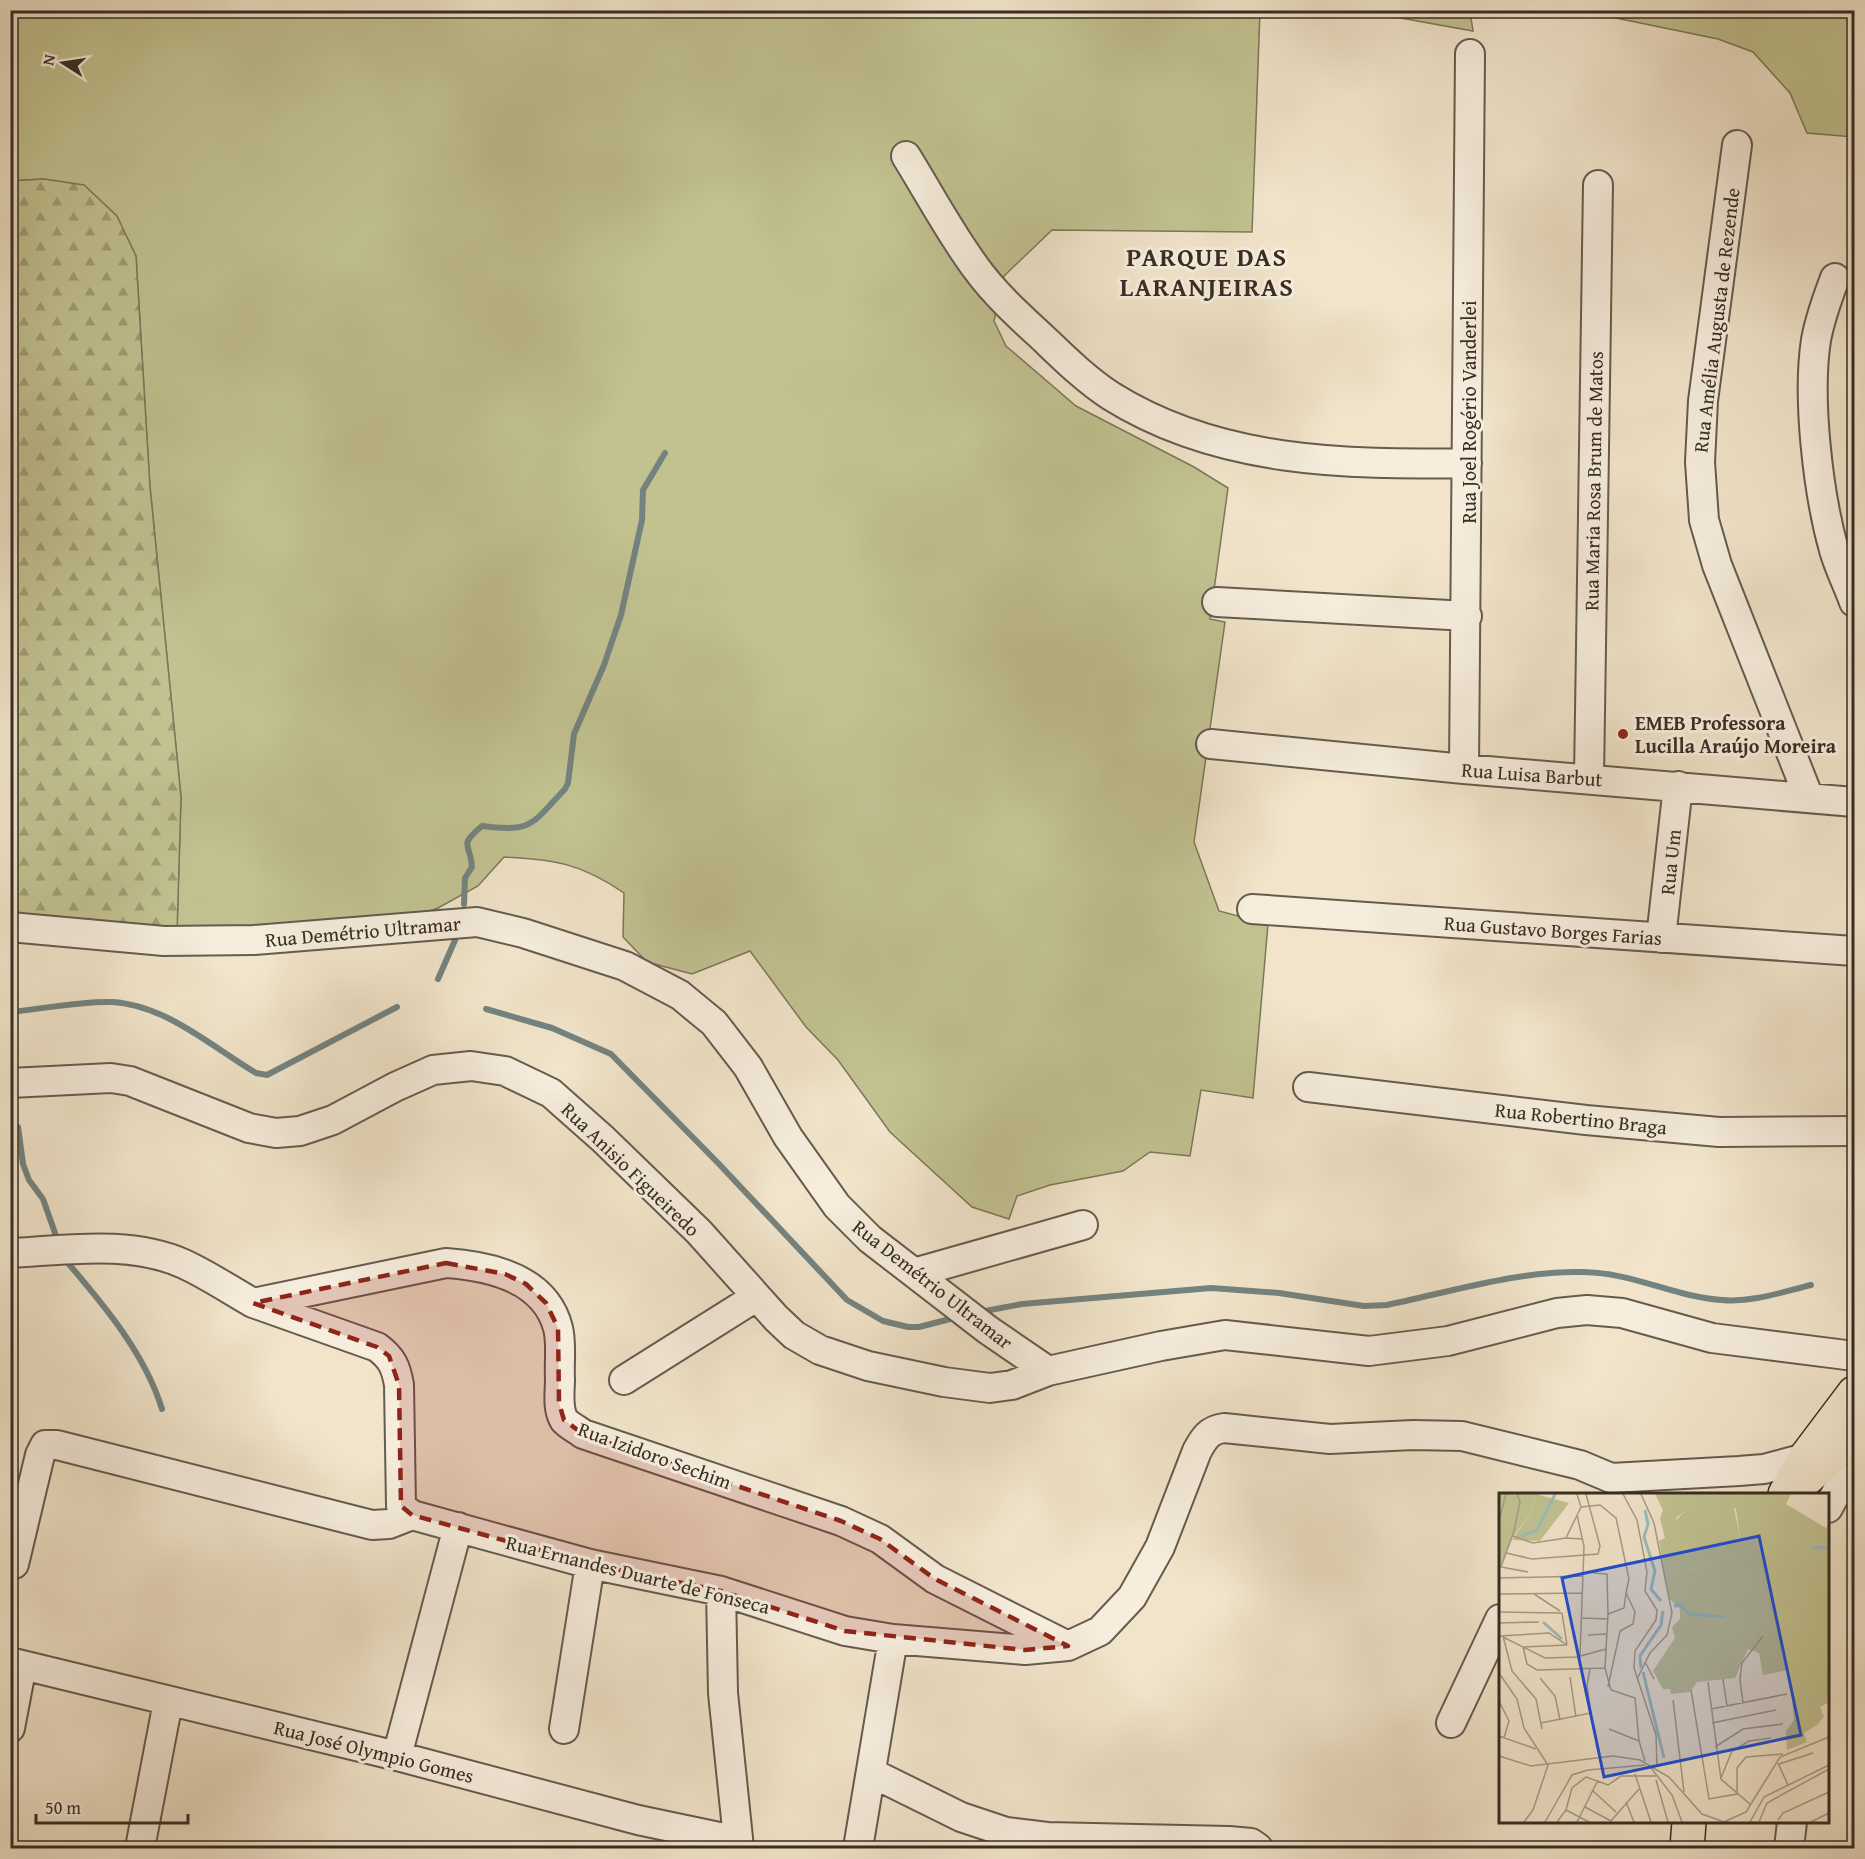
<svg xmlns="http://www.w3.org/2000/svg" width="1865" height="1859" font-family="'Gentium Book Plus',serif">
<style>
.grass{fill:#c2c291;stroke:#7c785a;stroke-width:1.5}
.forest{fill:url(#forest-firs);stroke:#7c785a;stroke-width:1.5}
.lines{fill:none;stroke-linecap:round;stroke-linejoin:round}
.stream{stroke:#748380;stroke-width:6}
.minor-casing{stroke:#665b4e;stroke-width:32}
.highway-casing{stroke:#372d24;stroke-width:36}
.minor{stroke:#f6eddd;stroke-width:28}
.highway{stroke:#f1e4ca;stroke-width:33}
.marked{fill:#8f2418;fill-opacity:0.2;stroke:#8f2418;stroke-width:4.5;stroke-dasharray:12 8;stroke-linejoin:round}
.poi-dot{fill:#8f2418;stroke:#f6eddd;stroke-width:2}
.labels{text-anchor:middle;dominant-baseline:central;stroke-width:6;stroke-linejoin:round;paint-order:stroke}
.street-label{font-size:20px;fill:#372d24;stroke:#f6eddd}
.poi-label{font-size:20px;font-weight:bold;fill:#372d24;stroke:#f6eddd;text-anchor:start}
.district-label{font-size:26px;font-weight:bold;letter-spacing:1.5px;fill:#372d24;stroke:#f6eddd}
.inset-river{fill:none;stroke:#9cbdbd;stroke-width:3}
.inset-road{fill:none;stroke:#a79b88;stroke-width:1.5}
.view{fill:#1d4ed8;fill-opacity:0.15;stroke:#1d4ed8;stroke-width:3}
.inset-edge{fill:none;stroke:#372d24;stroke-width:3}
</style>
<defs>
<pattern id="forest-firs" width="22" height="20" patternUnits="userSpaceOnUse" patternTransform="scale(1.5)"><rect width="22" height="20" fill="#c2c291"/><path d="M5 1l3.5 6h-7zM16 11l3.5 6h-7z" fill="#9e9e76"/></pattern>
</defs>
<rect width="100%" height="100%" fill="#f1e4ca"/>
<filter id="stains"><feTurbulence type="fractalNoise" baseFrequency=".00333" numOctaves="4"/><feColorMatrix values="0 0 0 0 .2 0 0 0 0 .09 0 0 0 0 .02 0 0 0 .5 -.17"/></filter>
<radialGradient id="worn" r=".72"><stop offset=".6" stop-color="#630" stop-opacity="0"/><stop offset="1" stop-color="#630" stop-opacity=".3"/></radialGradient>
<path class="grass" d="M 11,11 L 1260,11 L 1252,232 L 1052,230 L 1004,276 L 994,321 L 1006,346 L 1076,406 L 1194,467 L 1228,488 L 1210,619 L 1225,622 L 1194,842 L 1219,911 L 1268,924 L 1253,1098 L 1201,1090 L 1190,1156 L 1150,1152 L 1123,1171 L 1050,1185 L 1017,1196 L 1009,1219 L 972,1207 L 890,1132 L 838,1060 L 806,1027 L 750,951 L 692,974 L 647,962 L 623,937 L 624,893 C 582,864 554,859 504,857 L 478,886 L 438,908 L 386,927 L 177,933 L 181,797 L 150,487 L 136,256 L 44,179 L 11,181 Z
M 1362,11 L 1470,11 L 1473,31 Z
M 1582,11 L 1854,11 L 1854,137 L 1807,133 L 1790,93 L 1753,52 L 1718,39 Z"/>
<path class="forest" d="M 44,179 L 84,185 L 117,216 L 136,256 L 150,487 L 181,797 L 177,933 L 11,918 L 10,181 Z"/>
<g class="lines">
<path class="stream" d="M 464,904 L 465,878 L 472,867 C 471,843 457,847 482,826 C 532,833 532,824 565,789 L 568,783 L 574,734 L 604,665 L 621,615 L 642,520 L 643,490 L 665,453
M 438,979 L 456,938
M 486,1009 L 552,1028 L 611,1054 L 719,1164 L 847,1300 L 883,1321 L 908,1327 L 919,1327 L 958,1317
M 10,1012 C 43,1009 79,1001 112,1002 C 166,1005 212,1047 256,1073 L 267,1075 L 397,1007
M 18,1127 L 23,1164 L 29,1180 L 43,1199 L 55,1233
M 67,1262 C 104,1305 145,1354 162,1409
M 980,1312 L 1022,1304 L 1211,1288 L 1279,1293 L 1364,1306 L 1387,1305 C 1450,1292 1520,1270 1584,1272 C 1634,1273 1675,1297 1722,1300 C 1751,1303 1782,1292 1811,1285"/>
<defs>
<path id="minor" d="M 1737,145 L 1703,401 L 1700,462 L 1704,520 L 1717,565 L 1809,798
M 906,156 C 929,193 950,233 976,268 C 994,293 1019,316 1042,337 C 1063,357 1086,380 1111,396 C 1218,463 1345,465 1467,463
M 1835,278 C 1827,299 1820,318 1816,340 C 1807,398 1818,493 1834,550 C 1839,568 1848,585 1854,602
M 1217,602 L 1467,616
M 1211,744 L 1464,769 L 1854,802
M 1464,769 L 1470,54
M 1589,778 L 1598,185
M 1252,909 L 1854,951
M 10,927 L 164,941 L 254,940 L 477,922 L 523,933 L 625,966 L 680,995 L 714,1023 L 748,1067 L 788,1137 L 837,1206 L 870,1239 L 988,1330 L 1048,1371
M 1661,938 L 1678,786
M 10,1083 L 111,1078 L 130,1081 L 249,1128 L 276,1133 L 300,1131 L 333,1120 L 395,1087 L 433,1070 L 471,1066 L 505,1071 L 551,1093 L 603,1139 L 699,1232 L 776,1318 L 794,1335 L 820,1350 L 868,1366 L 944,1382 L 990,1388 L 1012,1385 L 1048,1371 L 1161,1346 L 1225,1335 L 1369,1351 L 1448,1341 L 1557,1313 L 1587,1310 L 1622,1313 L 1712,1338 L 1854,1356
M 1308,1087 L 1586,1120 L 1719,1132 L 1854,1131
M 10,1253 C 68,1250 131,1240 184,1264 C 208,1275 230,1290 253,1303 L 446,1263 C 490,1266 545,1278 558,1328 C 562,1343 559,1363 560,1379 C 560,1392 557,1408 564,1420 C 568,1425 578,1430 583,1434 L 841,1521 L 880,1539 L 935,1579 L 1068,1646
M 914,1273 L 1083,1225
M 253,1303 L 377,1347 C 392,1358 396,1367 399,1385 L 401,1506 L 412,1515 L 590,1564 L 721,1591 L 845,1631 L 893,1639 L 1025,1650 L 1068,1646 L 1100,1631 L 1132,1597 L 1160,1547 L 1197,1451 C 1204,1438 1209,1430 1224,1428 L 1330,1439 L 1413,1435 L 1462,1436 L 1580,1465 L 1611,1478 L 1739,1471 L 1764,1469 L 1805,1458
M 624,1380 L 756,1297
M 1828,1508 L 1854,1460
M 14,1564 L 40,1455 L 45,1445 L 57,1445 L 372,1525 L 389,1524 L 412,1515
M 721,1591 L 723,1693 L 739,1848
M 10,1662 L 397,1756 L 638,1820 L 738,1841
M 1451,1723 L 1500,1619
M 10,1728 L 22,1665
M 564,1729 L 590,1564
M 397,1756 L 458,1527
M 872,1773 L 961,1817 L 1006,1832 L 1047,1837 L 1229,1841 L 1251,1843 L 1258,1848
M 140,1848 L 168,1702
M 858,1848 L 893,1639
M 1789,1848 L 1792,1822"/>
<path id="highway" d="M 1805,1480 L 1854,1437
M 1785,1494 L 1805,1458 L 1854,1393
M 1687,1848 L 1689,1822"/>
</defs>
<use href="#minor" class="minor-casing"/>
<use href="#highway" class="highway-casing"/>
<use href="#minor" class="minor"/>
<use href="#highway" class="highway"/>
</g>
<path class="marked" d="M 446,1263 L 505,1274 L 526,1284 L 546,1303 L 558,1328 L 559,1403 L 564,1420 L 583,1434 L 841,1521 L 880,1539 L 935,1579 L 1068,1646 L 1025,1650 L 845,1631 L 721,1591 L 590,1564 L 412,1515 L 401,1506 L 399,1385 L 389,1356 L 377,1347 L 253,1303 Z"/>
<circle class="poi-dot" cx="1623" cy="734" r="6"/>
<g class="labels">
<g class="street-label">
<text transform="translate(1716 320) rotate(-83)">Rua Amélia Augusta de Rezende</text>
<text transform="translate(1468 412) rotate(-90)">Rua Joel Rogério Vanderlei</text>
<text transform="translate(1593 481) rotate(-89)">Rua Maria Rosa Brum de Matos</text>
<text transform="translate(1532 774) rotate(4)">Rua Luisa Barbut</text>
<text transform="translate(1670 862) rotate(-84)">Rua Um</text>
<text transform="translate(1553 930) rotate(4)">Rua Gustavo Borges Farias</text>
<text transform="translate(363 931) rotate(-5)">Rua Demétrio Ultramar</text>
<text transform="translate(1581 1118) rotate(6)">Rua Robertino Braga</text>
<text transform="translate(631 1169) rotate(44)">Rua Anisio Figueiredo</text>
<text transform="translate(933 1284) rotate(38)">Rua Demétrio Ultramar</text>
<text transform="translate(655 1455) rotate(20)">Rua Izidoro Sechim</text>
<text transform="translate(638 1574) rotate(14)">Rua Ernandes Duarte de Fonseca</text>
<text transform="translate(374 1751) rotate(14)">Rua José Olympio Gomes</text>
</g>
<g class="poi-label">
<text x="1635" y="722">EMEB Professora<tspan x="1635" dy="23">Lucilla Araújo Moreira</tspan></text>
</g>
<g class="district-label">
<text x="1207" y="256">PARQUE DAS<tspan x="1207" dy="30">LARANJEIRAS</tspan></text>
</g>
</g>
<g transform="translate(1499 1493)">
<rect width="330" height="330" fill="#f1e4ca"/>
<path d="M 0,1 L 37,1 L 32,20 L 14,44 L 0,76 ZM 156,1 L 184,1 L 187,7 L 186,18 L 177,25 L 180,40 L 163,64 L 160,48 L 166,45 L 161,25 L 164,17 ZM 220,1 L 292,1 L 287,11 L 327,35 L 330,30 L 330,209 L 321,214 L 325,224 L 318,232 L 305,240 L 308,249 L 288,257 L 287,238 L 295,227 L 290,177 L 264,182 L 260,160 L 249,156 L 236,185 L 198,189 L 191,199 L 172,201 L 171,196 L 164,196 L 154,178 L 176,145 L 173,134 L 181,126 L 181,116 L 170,105 L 165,83 L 236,64 L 242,52 L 237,16 Z" fill="#c2c291"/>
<path d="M 37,1 L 70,10 L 41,48 L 13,47 L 32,20 ZM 184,1 L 220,1 L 234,9 L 243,56 L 236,64 L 165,83 L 163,64 L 180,40 L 177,27 L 186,18 Z" fill="#c2c291"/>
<path class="inset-river" d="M 146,17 L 149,31 L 145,44 L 156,78 L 152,96 L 162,108M 22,43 L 38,37 L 56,1M 312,55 L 330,54M 175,113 L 182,112 L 190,121 L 227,124M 44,129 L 63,146M 142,175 L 141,163 L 162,132 L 164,118M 144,179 L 165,265"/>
<path class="inset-road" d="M 18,1 L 21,9 L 15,38 L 2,74 L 29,79M 78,1 L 82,14 L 67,45 L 84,46M 124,1 L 138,27 L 148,79 L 146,98 L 158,117 L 157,127 L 136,158 L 135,175 L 157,242 L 158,274M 82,14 L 101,12 L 117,25 L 130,86 L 127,100 L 136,119 L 134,131 L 121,138 L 109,194M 78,22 L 85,53 L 81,163M 0,28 L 7,1M 14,43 L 34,50 L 67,45M 7,60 L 33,66 L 99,61 L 101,53 L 87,1M 94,80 L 108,81 L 109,121M 0,85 L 84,83M 127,100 L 125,115 L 109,121 L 106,175 L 112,197 L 136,205 L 140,248 L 146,268M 0,101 L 83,100M 35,101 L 61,118M 0,119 L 63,120M 63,120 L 68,152M 83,125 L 108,126M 0,130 L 40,129M 89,142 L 107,141M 0,143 L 50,140 L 68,152M 4,143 L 13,178 L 37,206 L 43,236M 4,144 L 46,165 L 78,164 L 107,156M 24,154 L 28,171 L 38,177 L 106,175M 24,154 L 68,152M 146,169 L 155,186M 0,180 L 18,206 L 25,235 L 49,272 L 34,317 L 25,329M 71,184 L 77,224M 41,185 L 56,203 L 61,227M 138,186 L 151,160 L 168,142 L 173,120 L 155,30 L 142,1M 224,186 L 228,213M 209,189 L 222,286 L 252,312M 192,197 L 210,306 L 238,301 L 238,275 L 247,264 L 284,261M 174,207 L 185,299M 0,208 L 10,228 L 5,245M 244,210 L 241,186 L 243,170 L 264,143M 212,216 L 288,201M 42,230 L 92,220 L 88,192 L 91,176M 213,230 L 277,217M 110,236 L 140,248M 0,243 L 37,256M 216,254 L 244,236 L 284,231M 0,263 L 32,273 L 114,263 L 141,267 L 170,284 L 203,321 L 225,329 L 247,319 L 281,264 L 330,244M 279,270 L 289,292M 280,271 L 314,260M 152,275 L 173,302 L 183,329M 136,281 L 152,329M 222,285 L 233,258 L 250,248 L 272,245M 157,287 L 169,329M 94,298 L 117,319M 127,309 L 135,329M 86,314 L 112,328M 67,317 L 90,329M 279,327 L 284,320 L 330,299M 46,329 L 73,282 L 89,277 L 146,272M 58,329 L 67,317 L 73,295 L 87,284 L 109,292 L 122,283 L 157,283M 78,329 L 99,287M 111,329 L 140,296M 251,329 L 265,304 L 330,272M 260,329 L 268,310 L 330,276M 312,329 L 330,320"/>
<path class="view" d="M 260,43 L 302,242 L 105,284 L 63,85 Z"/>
<rect width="330" height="330" class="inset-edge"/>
</g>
<rect width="1865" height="1859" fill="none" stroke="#f1e4ca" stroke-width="36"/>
<rect x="12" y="12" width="1841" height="1835" fill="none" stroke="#372d24" stroke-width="3"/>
<rect x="18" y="18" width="1829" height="1823" fill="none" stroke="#372d24" stroke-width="1.5"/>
<g transform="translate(63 63) rotate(282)" stroke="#f6eddd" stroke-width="4.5" paint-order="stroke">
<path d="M0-4.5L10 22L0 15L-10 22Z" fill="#372d24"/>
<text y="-9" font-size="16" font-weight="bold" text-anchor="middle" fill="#372d24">N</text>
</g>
<path d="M36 1814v9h152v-9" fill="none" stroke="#372d24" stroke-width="3"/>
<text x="45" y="1814" font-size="18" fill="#372d24" stroke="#f6eddd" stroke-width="4.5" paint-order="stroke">50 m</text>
<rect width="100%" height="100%" filter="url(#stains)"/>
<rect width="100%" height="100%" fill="url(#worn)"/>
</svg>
